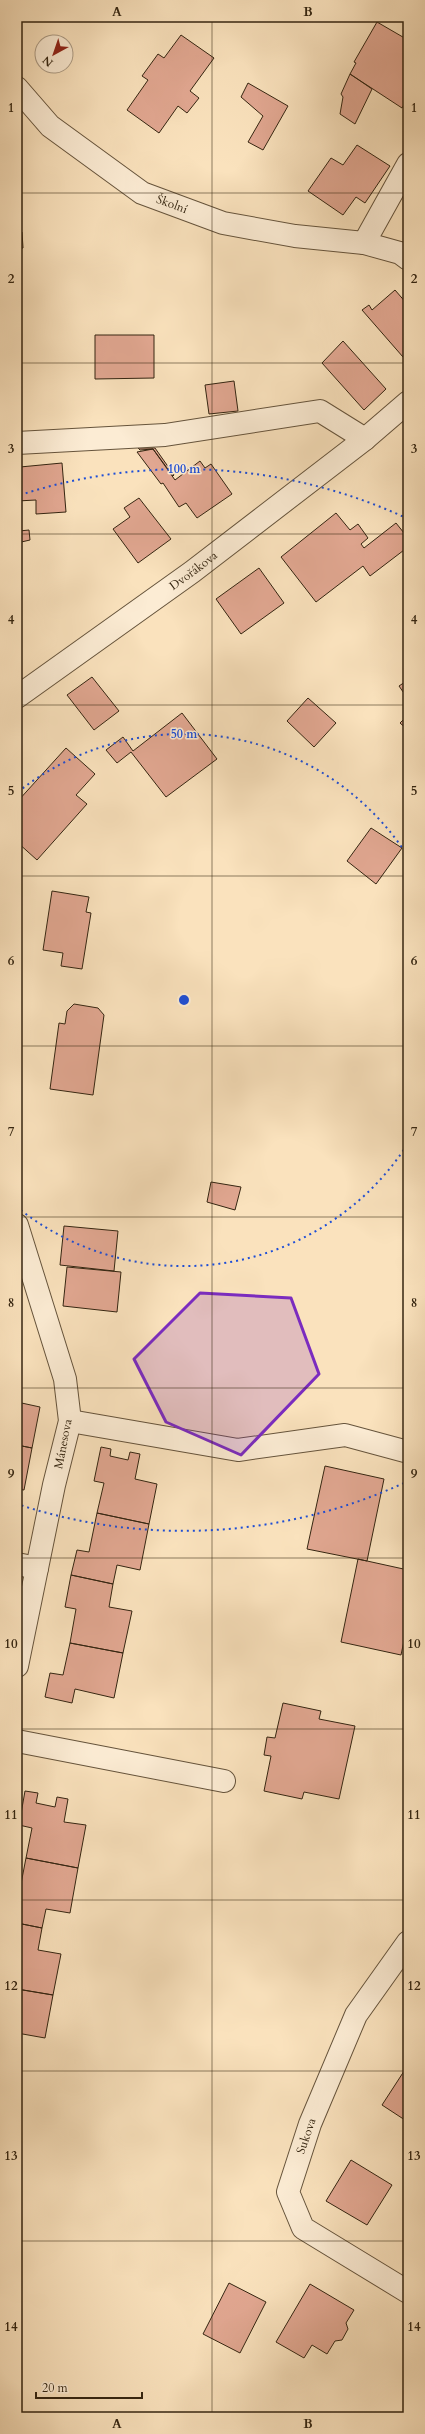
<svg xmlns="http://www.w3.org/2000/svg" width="425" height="2434" font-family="Cardo,serif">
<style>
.building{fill:#e1a791;stroke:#342511}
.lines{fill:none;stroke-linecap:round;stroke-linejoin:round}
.minor-casing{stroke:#66543c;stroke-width:24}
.minor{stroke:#fcecd4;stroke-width:22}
.marked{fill:#7b2cbf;fill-opacity:0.2;stroke:#7b2cbf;stroke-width:3;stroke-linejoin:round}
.grid{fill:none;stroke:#342511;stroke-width:1;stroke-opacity:0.55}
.ring{fill:none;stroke:#1d4ed8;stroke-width:2;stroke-dasharray:2 4}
.labels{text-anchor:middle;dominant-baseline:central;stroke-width:3;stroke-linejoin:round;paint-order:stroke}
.street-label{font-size:12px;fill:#342511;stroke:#fcecd4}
.centre{fill:#1d4ed8;stroke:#fcecd4;stroke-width:2}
.ring-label{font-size:12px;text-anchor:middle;font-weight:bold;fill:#1d4ed8;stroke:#fcecd4;stroke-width:3;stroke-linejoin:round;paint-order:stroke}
.neatline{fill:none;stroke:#342511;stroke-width:1.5}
.grid-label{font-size:13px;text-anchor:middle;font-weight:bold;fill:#342511}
</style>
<rect width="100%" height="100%" fill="#fae2bd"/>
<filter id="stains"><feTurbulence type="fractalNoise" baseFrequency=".005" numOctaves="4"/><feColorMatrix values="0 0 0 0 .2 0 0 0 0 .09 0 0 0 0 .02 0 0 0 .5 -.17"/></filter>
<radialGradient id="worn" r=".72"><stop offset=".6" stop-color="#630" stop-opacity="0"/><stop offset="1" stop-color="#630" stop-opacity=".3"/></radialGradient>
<path class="building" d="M 377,22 L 408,40 L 408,97 L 402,108 L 350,74 L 356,63 L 354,62 Z
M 181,35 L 214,58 L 190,91 L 199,98 L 187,113 L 178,106 L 159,133 L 127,110 L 148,80 L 142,76 L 158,54 L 164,58 Z
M 350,74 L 372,89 L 355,124 L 340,114 L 343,97 L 341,94 Z
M 248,83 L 288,106 L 263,150 L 248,142 L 263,116 L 241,97 Z
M 357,145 L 390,166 L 365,203 L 356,197 L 343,215 L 308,191 L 331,158 L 343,165 Z
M 17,232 L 22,232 L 23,248 L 17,249 Z
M 395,290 L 408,305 L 408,353 L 403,357 L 362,310 L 369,305 L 372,310 Z
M 95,335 L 154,335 L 154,378 L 95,379 Z
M 343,341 L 386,389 L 364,410 L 322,363 Z
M 234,381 L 238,411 L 209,414 L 205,385 Z
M 138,448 L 155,448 L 174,475 L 173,476 L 153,449 L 140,450 Z
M 153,449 L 175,480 L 200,461 L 205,468 L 211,464 L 232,494 L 197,518 L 186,503 L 179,507 L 163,483 L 161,484 L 137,452 Z
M 62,463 L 66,512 L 36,514 L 36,500 L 17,501 L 17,484 L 21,483 L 20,467 Z
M 139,498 L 171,539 L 138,563 L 113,529 L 130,517 L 124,508 Z
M 336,513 L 350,530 L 358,524 L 368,538 L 361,544 L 364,548 L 396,523 L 408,538 L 408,547 L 370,576 L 363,566 L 316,602 L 281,557 Z
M 17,520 L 19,531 L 29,530 L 30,540 L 17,543 Z
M 259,568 L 284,603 L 241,634 L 216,599 Z
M 92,677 L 119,711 L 94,730 L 67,695 Z
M 408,680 L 408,699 L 399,686 Z
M 308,698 L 336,723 L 314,747 L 287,721 Z
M 182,713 L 217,759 L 166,797 L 131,752 L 117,763 L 106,750 L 123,737 L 133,751 Z
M 408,715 L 408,730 L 400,723 Z
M 66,748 L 95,774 L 76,795 L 87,804 L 37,860 L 17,842 L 17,802 Z
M 371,828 L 402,848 L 376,884 L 347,861 Z
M 52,891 L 89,897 L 86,912 L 91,913 L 82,969 L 61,966 L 63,953 L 43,950 Z
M 74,1004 L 98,1008 L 104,1015 L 93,1095 L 50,1089 L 59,1023 L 65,1024 L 67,1011 Z
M 211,1182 L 241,1187 L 235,1210 L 207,1202 Z
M 64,1226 L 118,1231 L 114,1271 L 60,1265 Z
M 67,1267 L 121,1272 L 117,1312 L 63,1306 Z
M 17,1377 L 20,1377 L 17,1394 Z
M 17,1402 L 40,1407 L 32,1448 L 17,1445 Z
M 17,1445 L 32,1448 L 24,1490 L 17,1489 Z
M 101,1447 L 111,1449 L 110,1456 L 128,1460 L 130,1452 L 140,1454 L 135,1479 L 157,1484 L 149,1524 L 97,1513 L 104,1483 L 94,1481 Z
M 325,1466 L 384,1479 L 367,1561 L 307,1549 Z
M 97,1513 L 149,1524 L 140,1570 L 117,1565 L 113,1584 L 71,1575 L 77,1550 L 89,1552 Z
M 358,1559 L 408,1570 L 408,1622 L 401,1655 L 341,1642 Z
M 71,1575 L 113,1584 L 109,1607 L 132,1611 L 123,1653 L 70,1643 L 76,1609 L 65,1607 Z
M 70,1643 L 123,1653 L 114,1698 L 75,1689 L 72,1703 L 45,1697 L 50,1673 L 63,1675 Z
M 283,1703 L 321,1711 L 319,1719 L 355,1726 L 339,1799 L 304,1792 L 302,1799 L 264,1791 L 271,1756 L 264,1755 L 267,1737 L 275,1738 Z
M 25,1791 L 38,1793 L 36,1803 L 55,1807 L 57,1797 L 68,1799 L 64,1822 L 86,1825 L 78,1868 L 26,1858 L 32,1828 L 19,1825 Z
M 26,1858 L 78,1868 L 70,1913 L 46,1909 L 42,1928 L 17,1923 L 17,1893 L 19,1894 Z
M 17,1923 L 42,1928 L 38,1950 L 61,1954 L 53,1995 L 17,1989 Z
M 17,1989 L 53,1995 L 45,2038 L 17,2033 Z
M 408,2065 L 408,2122 L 382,2105 Z
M 351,2160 L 392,2185 L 367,2225 L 326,2201 Z
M 229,2283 L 266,2302 L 240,2353 L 203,2334 Z
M 310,2284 L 354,2310 L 346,2323 L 348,2329 L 342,2340 L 335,2341 L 327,2354 L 312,2345 L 304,2358 L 276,2342 Z"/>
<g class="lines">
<defs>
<g id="minor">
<path id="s1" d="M 17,88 L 50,126 L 142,193 L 223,223 L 295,236 L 364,243 L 400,253 L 408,259"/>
<path d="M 364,243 L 408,164"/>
<path d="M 17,443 L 165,435 L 320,411 L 365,439"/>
<path id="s2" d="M 17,697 L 192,572 L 365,439 L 408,402"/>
<path d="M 17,1225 L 65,1379 L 70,1421 L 54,1485 L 17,1666"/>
<path d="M 70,1421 L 238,1450 L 345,1435 L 408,1452"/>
<path d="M 17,1564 L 37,1568"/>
<path d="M 17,1741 L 224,1781"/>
<path d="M 408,1942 L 356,2015 L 310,2124 L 288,2192 L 303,2228 L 408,2292"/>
</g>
</defs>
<use href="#minor" class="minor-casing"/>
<use href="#minor" class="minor"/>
</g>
<path class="marked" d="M 200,1293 L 291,1298 L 319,1374 L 241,1455 L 166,1422 L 134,1359 Z"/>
<path class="grid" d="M 212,17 L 212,2417M 17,193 L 408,193M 17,363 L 408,363M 17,534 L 408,534M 17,705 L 408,705M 17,876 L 408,876M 17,1046 L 408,1046M 17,1217 L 408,1217M 17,1388 L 408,1388M 17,1558 L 408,1558M 17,1729 L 408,1729M 17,1900 L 408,1900M 17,2071 L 408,2071M 17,2241 L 408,2241"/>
<g class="ring">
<path d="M407 1145A266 266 0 0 1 18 1208M18 792A266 266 0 0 1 407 855"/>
<path d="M404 1483A531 531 0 0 1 20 1505M20 495A531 531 0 0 1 404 517"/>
</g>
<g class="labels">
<g class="street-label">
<text stroke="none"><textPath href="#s1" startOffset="196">Školní</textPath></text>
<text stroke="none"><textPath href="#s2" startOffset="217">Dvořákova</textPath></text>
<text transform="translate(63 1444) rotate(-79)">Mánesova</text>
<text transform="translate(306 2136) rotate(-71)">Sukova</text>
</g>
</g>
<circle cx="184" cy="1000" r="6" class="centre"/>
<g class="ring-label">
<text x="184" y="473">100 m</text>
<text x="184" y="738">50 m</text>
</g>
<rect width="425" height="2434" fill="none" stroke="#fae2bd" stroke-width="44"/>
<g transform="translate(54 54) rotate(220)"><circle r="19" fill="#fcecd4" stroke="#ac9c86"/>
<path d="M0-3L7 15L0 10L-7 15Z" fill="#8f2418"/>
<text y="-6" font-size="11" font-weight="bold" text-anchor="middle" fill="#342511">N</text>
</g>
<path d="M36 2392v6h106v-6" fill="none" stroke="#342511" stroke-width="2"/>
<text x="42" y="2392" font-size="12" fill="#342511" stroke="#fcecd4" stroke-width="3" paint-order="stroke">20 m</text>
<rect x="22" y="22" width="381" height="2390" class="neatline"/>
<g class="grid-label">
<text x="117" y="16">A</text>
<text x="308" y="16">B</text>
<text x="11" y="112">1</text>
<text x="414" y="112">1</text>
<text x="11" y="283">2</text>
<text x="414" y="283">2</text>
<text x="11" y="453">3</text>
<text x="414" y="453">3</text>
<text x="11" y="624">4</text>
<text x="414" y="624">4</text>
<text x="11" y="795">5</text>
<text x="414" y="795">5</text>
<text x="11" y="965">6</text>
<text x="414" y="965">6</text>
<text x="11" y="1136">7</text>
<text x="414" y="1136">7</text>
<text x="11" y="1307">8</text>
<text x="414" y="1307">8</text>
<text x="11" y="1478">9</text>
<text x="414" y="1478">9</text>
<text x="11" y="1648">10</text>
<text x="414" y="1648">10</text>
<text x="11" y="1819">11</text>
<text x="414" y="1819">11</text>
<text x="11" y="1990">12</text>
<text x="414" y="1990">12</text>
<text x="11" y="2160">13</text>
<text x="414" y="2160">13</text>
<text x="11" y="2331">14</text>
<text x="414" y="2331">14</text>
<text x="117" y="2428">A</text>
<text x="308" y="2428">B</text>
</g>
<rect width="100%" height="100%" filter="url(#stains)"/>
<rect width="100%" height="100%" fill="url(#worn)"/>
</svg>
